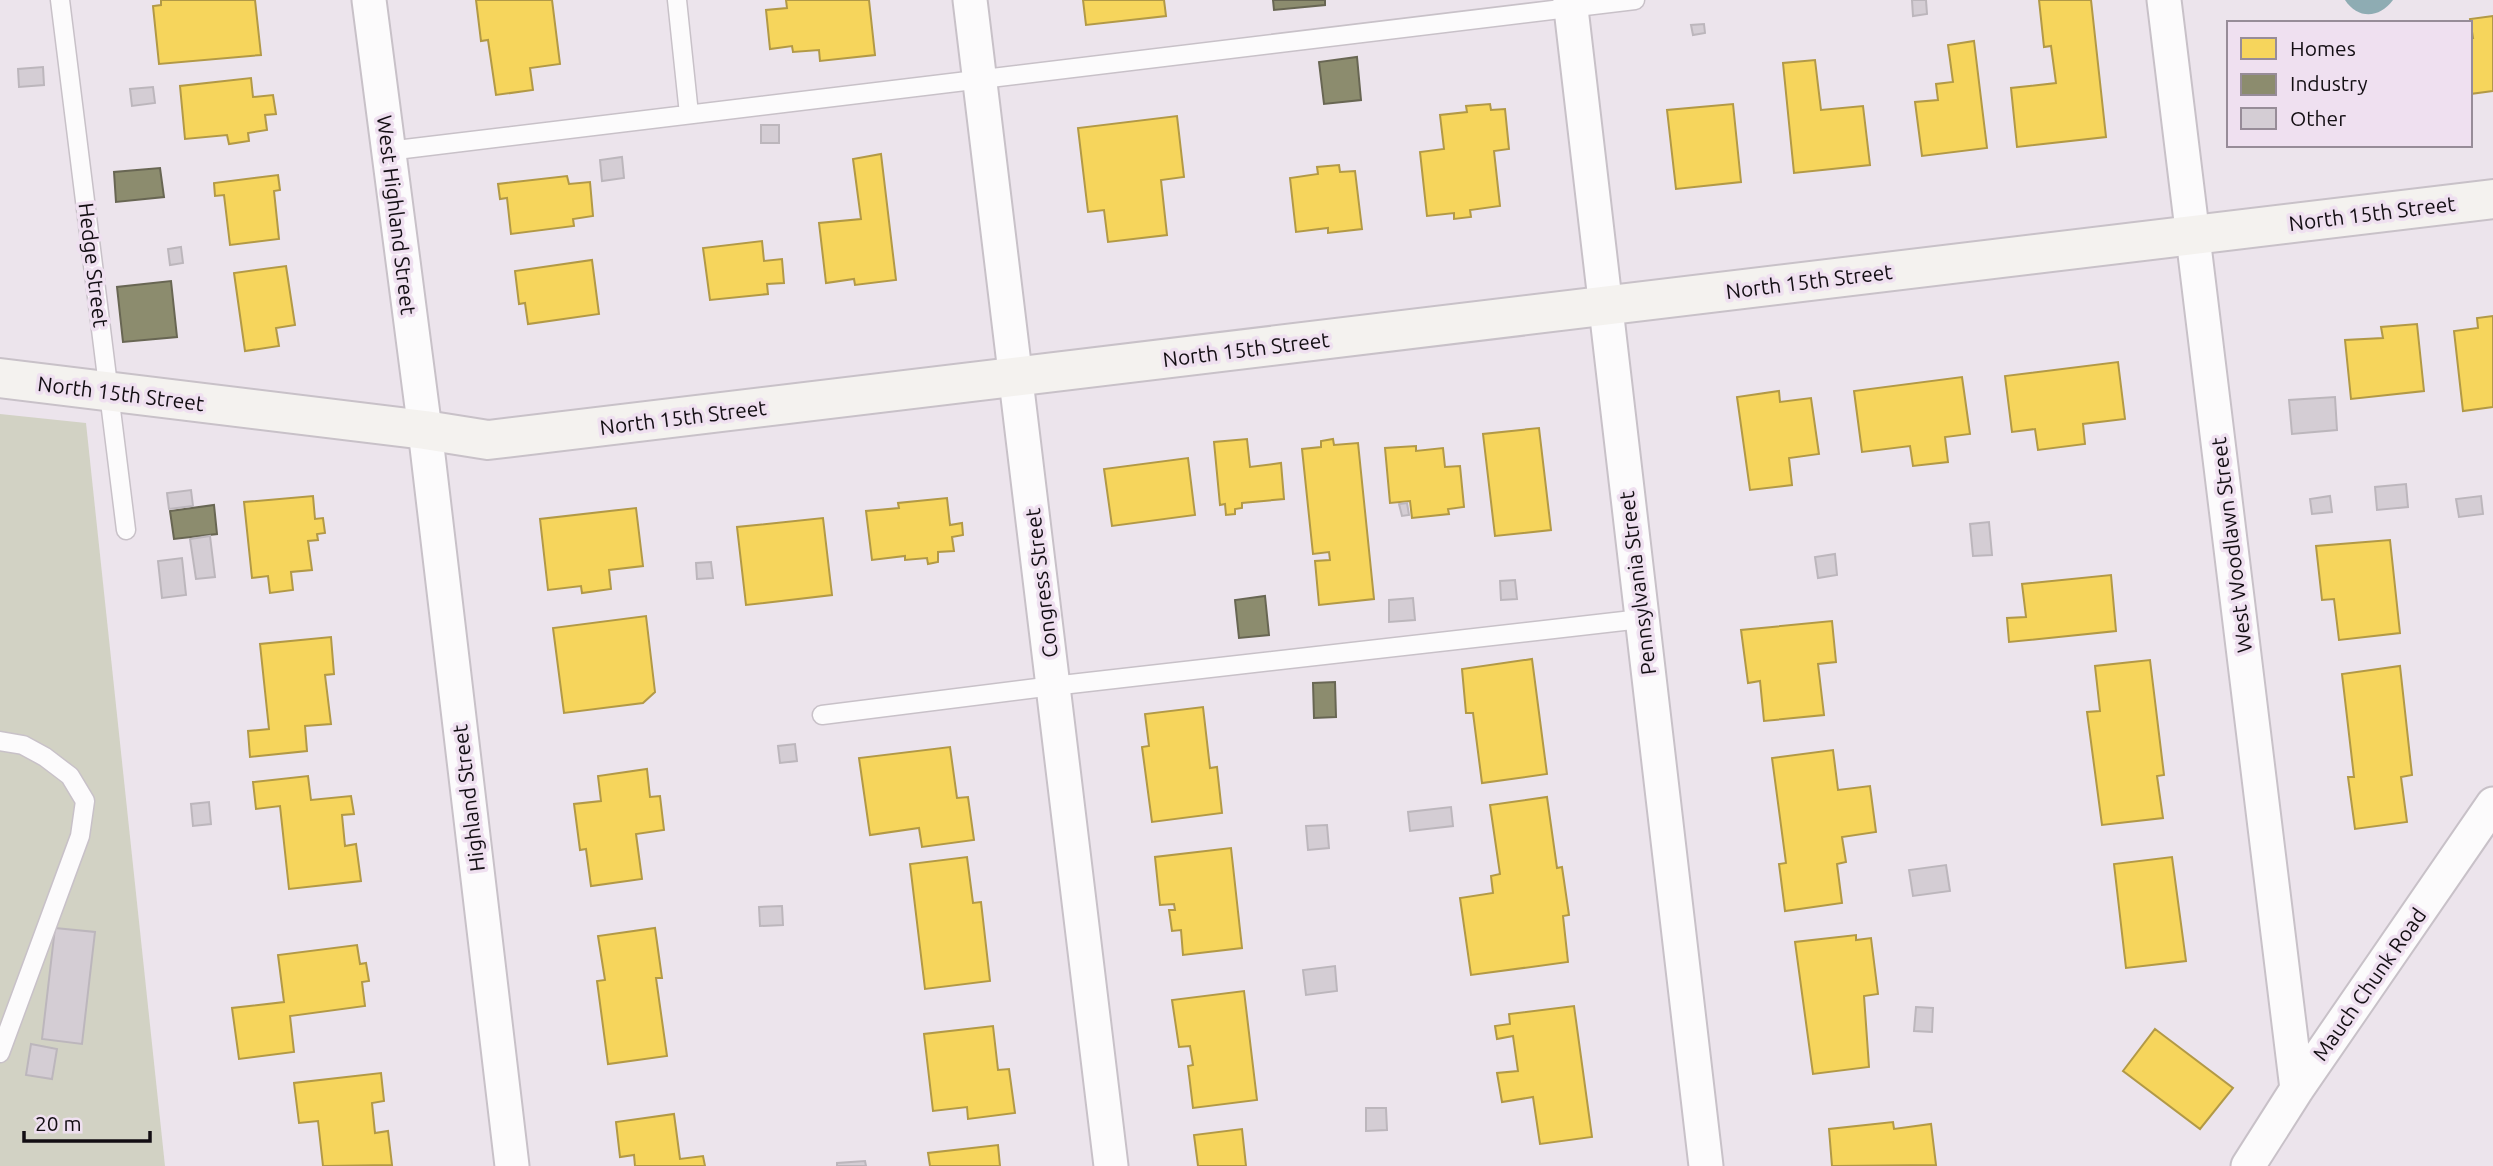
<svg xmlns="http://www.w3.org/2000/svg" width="2493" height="1166" font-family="Ubuntu,sans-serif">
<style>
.green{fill:#d2d2c4}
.water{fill:#8eacb3}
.homes{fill:#f6d55c;stroke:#b29946;stroke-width:2}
.industry{fill:#8c8c6e;stroke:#686653;stroke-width:2}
.building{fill:#d4cdd4;stroke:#bcb6bc;stroke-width:2}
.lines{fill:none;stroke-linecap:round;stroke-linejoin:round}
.lane-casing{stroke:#c8c1c8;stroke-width:21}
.street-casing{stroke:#c8c1c8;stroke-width:37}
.secondary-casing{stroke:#c8c1c8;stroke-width:42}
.lane{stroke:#fcfbfc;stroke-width:18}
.street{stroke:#fcfbfc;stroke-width:33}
.secondary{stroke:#f4f2ef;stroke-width:38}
.labels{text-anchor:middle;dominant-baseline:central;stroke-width:7;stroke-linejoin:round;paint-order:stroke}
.street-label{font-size:21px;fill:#130e13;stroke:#efe0f0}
</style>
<rect width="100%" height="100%" fill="#ece4ec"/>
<path class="green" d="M 0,414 L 86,423 L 165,1166 L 0,1166 Z"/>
<path class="water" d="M 2345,0 L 2393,0 C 2380,18 2358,20 2345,0 Z"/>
<path class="homes" d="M 161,0 L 255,0 L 261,55 L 159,64 L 153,6 L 161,5 Z
M 476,0 L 552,0 L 560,64 L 530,68 L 533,90 L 496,95 L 488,40 L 481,41 Z
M 786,0 L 869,0 L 875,55 L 820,61 L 819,50 L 793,52 L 792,46 L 770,49 L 766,10 L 787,8 Z
M 1083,0 L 1164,0 L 1166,16 L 1086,25 Z
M 2039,0 L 2091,0 L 2106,137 L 2017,147 L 2011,88 L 2056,83 L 2051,46 L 2044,47 Z
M 2493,16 L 2493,91 L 2470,94 L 2470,38 L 2473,38 L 2470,19 Z
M 1974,41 L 1987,148 L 1922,156 L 1915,102 L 1938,100 L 1936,84 L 1953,82 L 1948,45 Z
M 1815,60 L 1821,110 L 1863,106 L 1870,165 L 1794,173 L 1783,63 Z
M 251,78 L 253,97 L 273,95 L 276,114 L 265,115 L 267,130 L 248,133 L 249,141 L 229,144 L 227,135 L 185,139 L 180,86 Z
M 1490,104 L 1491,110 L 1505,109 L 1509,149 L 1494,151 L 1500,206 L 1470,210 L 1471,217 L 1454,219 L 1454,213 L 1427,216 L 1420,152 L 1444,149 L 1440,115 L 1467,112 L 1466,106 Z
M 1733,104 L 1741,182 L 1676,189 L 1667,110 Z
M 1177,116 L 1184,177 L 1161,180 L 1167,235 L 1108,242 L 1104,210 L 1088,212 L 1078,128 Z
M 881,154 L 896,280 L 855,285 L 854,279 L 826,283 L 819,223 L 861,219 L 853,159 Z
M 1339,165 L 1340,172 L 1355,171 L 1362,229 L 1328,233 L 1328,228 L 1296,232 L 1290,178 L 1318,174 L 1317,167 Z
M 278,175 L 280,190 L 274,191 L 279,239 L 230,245 L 224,195 L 215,196 L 214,183 Z
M 567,176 L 569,184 L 590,182 L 593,216 L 573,219 L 574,226 L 511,234 L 507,198 L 500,199 L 498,184 Z
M 762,241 L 764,261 L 782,259 L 784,283 L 767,284 L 768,294 L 710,300 L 703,248 Z
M 592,260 L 599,314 L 528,324 L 525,303 L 519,304 L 515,271 Z
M 286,266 L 295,325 L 276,328 L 279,346 L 245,351 L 234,273 Z
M 2493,316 L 2493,407 L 2463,411 L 2454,331 L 2478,328 L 2477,318 Z
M 2417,324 L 2424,391 L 2351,399 L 2345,340 L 2383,338 L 2381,327 Z
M 2118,362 L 2125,419 L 2083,424 L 2085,444 L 2038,450 L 2035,429 L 2012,432 L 2005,376 Z
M 1962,377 L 1970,434 L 1945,437 L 1948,462 L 1913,466 L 1910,446 L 1862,452 L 1854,391 Z
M 1779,391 L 1780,402 L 1811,398 L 1819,454 L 1789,458 L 1792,485 L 1750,490 L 1737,397 Z
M 1539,428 L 1551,530 L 1495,536 L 1483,434 Z
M 1247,439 L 1250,467 L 1281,463 L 1284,499 L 1242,503 L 1242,508 L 1235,509 L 1235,514 L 1226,515 L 1225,504 L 1220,505 L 1214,442 Z
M 1333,439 L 1334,445 L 1358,443 L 1374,599 L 1319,605 L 1315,561 L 1330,560 L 1329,552 L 1313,554 L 1302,449 L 1321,447 L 1321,441 Z
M 1416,446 L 1416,451 L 1443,448 L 1445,467 L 1460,466 L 1464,507 L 1448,509 L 1449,514 L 1412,518 L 1410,501 L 1390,503 L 1385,448 Z
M 1188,458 L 1195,515 L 1112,526 L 1104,469 Z
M 313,496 L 315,519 L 323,518 L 325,533 L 317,534 L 318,540 L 308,541 L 312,570 L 291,572 L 293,590 L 270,593 L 268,576 L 252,578 L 244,502 Z
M 947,498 L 950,525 L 962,523 L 963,535 L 952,537 L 954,551 L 938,552 L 938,562 L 928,564 L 927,558 L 905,560 L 905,556 L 872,560 L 866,511 L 899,508 L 898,503 Z
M 636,508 L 643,566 L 609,570 L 611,589 L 582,593 L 581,586 L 548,590 L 540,519 Z
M 823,518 L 832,595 L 746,605 L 737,527 Z
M 2390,540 L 2400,633 L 2339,640 L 2334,599 L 2322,600 L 2316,546 Z
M 2111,575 L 2116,631 L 2009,642 L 2007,618 L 2026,617 L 2022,584 Z
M 646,616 L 655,692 L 643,703 L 564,713 L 553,628 Z
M 1832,621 L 1836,662 L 1818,664 L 1824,715 L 1764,721 L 1760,681 L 1748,683 L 1741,630 Z
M 331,637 L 334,674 L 325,675 L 331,724 L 305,726 L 307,751 L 250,757 L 248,731 L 269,729 L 260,644 Z
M 1532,659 L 1547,774 L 1482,783 L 1473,713 L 1466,713 L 1462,669 Z
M 2150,660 L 2164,775 L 2157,776 L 2163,818 L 2102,825 L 2087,712 L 2100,711 L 2095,666 Z
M 2400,666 L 2412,775 L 2401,777 L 2407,822 L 2355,829 L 2348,777 L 2354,777 L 2342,674 Z
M 1203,707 L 1210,768 L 1217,767 L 1222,813 L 1152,822 L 1142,747 L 1149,746 L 1145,714 Z
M 950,747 L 957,798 L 968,797 L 974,840 L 922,847 L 919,828 L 870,835 L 859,758 Z
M 1833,750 L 1838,790 L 1870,786 L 1876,832 L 1842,837 L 1846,862 L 1837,864 L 1842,903 L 1785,911 L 1779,864 L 1786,863 L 1772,758 Z
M 647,769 L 650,797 L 660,796 L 664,830 L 636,834 L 642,879 L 591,886 L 586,849 L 580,850 L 574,804 L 601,801 L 598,776 Z
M 308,776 L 311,800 L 351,796 L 354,814 L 342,815 L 345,846 L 356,844 L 361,881 L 289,889 L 280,806 L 256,809 L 253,782 Z
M 1547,797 L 1557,868 L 1562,867 L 1569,915 L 1563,916 L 1568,962 L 1471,975 L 1460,898 L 1493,893 L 1491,876 L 1500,874 L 1490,805 Z
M 1231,848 L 1242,948 L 1183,955 L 1181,930 L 1172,931 L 1169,910 L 1175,910 L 1174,904 L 1160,905 L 1155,857 Z
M 967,857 L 973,903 L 981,902 L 990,981 L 925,989 L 910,864 Z
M 2172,857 L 2186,961 L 2126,968 L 2114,864 Z
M 655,928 L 662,978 L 656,978 L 667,1056 L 608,1064 L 597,981 L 605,980 L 598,936 Z
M 1856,935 L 1856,940 L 1871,938 L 1878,994 L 1864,996 L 1869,1067 L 1813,1074 L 1795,942 Z
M 357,945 L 360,964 L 366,963 L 369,981 L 362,982 L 365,1006 L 290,1016 L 294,1052 L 239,1059 L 232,1008 L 284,1002 L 278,955 Z
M 1244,991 L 1257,1100 L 1193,1108 L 1188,1066 L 1193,1065 L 1190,1046 L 1179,1047 L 1172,1000 Z
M 1574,1006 L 1592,1137 L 1540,1144 L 1533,1097 L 1502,1102 L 1497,1073 L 1518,1071 L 1513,1036 L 1497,1039 L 1495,1026 L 1510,1024 L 1509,1014 Z
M 993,1026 L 998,1070 L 1009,1069 L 1015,1113 L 968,1119 L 967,1107 L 933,1111 L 924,1034 Z
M 2155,1029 L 2233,1088 L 2200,1129 L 2123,1071 Z
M 381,1073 L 384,1101 L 372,1103 L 375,1133 L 388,1131 L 392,1165 L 323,1166 L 318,1121 L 299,1123 L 294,1083 Z
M 674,1114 L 680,1159 L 703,1156 L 705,1166 L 635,1166 L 634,1155 L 620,1157 L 616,1122 Z
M 1893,1122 L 1894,1129 L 1931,1124 L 1936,1165 L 1832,1166 L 1829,1129 Z
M 1242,1129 L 1246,1166 L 1198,1166 L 1194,1135 Z
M 998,1145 L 1000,1166 L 930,1166 L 928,1153 Z"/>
<path class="industry" d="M 1273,0 L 1325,0 L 1325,5 L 1274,10 Z
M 1357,57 L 1361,100 L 1324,104 L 1319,62 Z
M 160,168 L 164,197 L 116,202 L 114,172 Z
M 171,281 L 177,337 L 123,342 L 117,287 Z
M 214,505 L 217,534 L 174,539 L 170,511 Z
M 1265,596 L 1269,635 L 1239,638 L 1235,600 Z
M 1335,682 L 1336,717 L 1314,718 L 1313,683 Z"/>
<path class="building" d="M 1912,0 L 1926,0 L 1927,14 L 1913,16 Z
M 1704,24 L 1705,33 L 1693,35 L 1691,25 Z
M 43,67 L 44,85 L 19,87 L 18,69 Z
M 153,87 L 155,103 L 132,106 L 130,89 Z
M 761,125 L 779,125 L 779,143 L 761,143 Z
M 622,157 L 624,178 L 602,181 L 600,160 Z
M 181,247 L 183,263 L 170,265 L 168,249 Z
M 2335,397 L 2337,430 L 2292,434 L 2289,400 Z
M 2406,484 L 2408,507 L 2377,510 L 2375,487 Z
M 191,490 L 193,506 L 169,509 L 167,493 Z
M 2330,496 L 2332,512 L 2312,514 L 2310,499 Z
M 2481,496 L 2483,514 L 2459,517 L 2456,499 Z
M 1407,503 L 1409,515 L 1402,516 L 1399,504 Z
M 1989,522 L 1992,555 L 1973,556 L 1970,524 Z
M 210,536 L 215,577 L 196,579 L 190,539 Z
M 1835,554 L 1837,575 L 1818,578 L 1815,557 Z
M 182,558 L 186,595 L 162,598 L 158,561 Z
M 711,562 L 713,578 L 697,579 L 696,563 Z
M 1515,580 L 1517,599 L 1501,600 L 1500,581 Z
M 1413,598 L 1415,620 L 1389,622 L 1389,600 Z
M 795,744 L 797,761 L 780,763 L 778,746 Z
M 209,802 L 211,824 L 193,826 L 191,804 Z
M 1451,807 L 1453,826 L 1410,831 L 1408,812 Z
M 1327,825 L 1329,848 L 1308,850 L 1306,826 Z
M 1946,865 L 1950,891 L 1913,896 L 1909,870 Z
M 782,906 L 783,925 L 760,926 L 759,907 Z
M 55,928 L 95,932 L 82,1044 L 42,1039 Z
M 1335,966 L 1337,991 L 1306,995 L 1303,970 Z
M 1916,1007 L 1933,1008 L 1932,1032 L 1914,1031 Z
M 31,1044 L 57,1049 L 52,1079 L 26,1075 Z
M 1366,1108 L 1386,1108 L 1387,1130 L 1366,1131 Z
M 865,1161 L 866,1166 L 837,1166 L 837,1163 Z"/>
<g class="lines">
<defs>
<path id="lane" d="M 60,0 L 126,530
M 677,0 L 689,114
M 388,151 L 1635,0
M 822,715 L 1053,686 L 1641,619
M 0,741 L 23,745 L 45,757 L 70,776 L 85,801 L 80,836 L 0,1053"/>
<path id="street" d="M 369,0 L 425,430 L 512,1166
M 970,0 L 1111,1166
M 1570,0 L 1706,1166
M 2164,0 L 2297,1089
M 2248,1166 L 2297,1089 L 2493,804"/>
<path id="secondary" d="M 0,378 L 425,430 L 488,440 L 2493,199"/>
</defs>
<use href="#lane" class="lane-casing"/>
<use href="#street" class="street-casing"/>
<use href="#secondary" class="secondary-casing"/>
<use href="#lane" class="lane"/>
<use href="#street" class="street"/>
<use href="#secondary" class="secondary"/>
</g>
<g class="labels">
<g class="street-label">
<text transform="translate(2372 213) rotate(-7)">North 15th Street</text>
<text transform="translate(397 215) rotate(83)">West Highland Street</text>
<text transform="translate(94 265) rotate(83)">Hedge Street</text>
<text transform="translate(1809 281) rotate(-7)">North 15th Street</text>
<text transform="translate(1246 349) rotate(-7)">North 15th Street</text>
<text transform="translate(121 393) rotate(7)">North 15th Street</text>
<text transform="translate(683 417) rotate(-7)">North 15th Street</text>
<text transform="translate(2231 545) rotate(-97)">West Woodlawn Street</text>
<text transform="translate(1041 583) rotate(-97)">Congress Street</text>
<text transform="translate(1637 583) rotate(-97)">Pennsylvania Street</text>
<text transform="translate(468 798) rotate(-97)">Highland Street</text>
<text transform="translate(2369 984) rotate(-55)">Mauch Chunk Road</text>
</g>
</g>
<rect x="2227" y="21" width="245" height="126" fill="#efe0f0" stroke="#978c98" stroke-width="2"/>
<rect x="2241" y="38" width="35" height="21" fill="#f6d55c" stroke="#978c98" stroke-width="2"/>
<text x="2290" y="56" font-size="21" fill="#130e13">Homes</text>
<rect x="2241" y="74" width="35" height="21" fill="#8c8c6e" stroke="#978c98" stroke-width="2"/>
<text x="2290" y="91" font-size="21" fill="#130e13">Industry</text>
<rect x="2241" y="108" width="35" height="21" fill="#d4cdd4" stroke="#978c98" stroke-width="2"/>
<text x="2290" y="126" font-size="21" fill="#130e13">Other</text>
<path d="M24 1131v10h126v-10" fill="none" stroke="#130e13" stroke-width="3.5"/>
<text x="35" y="1131" font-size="21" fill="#130e13" stroke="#efe0f0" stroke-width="5" paint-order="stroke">20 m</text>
</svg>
